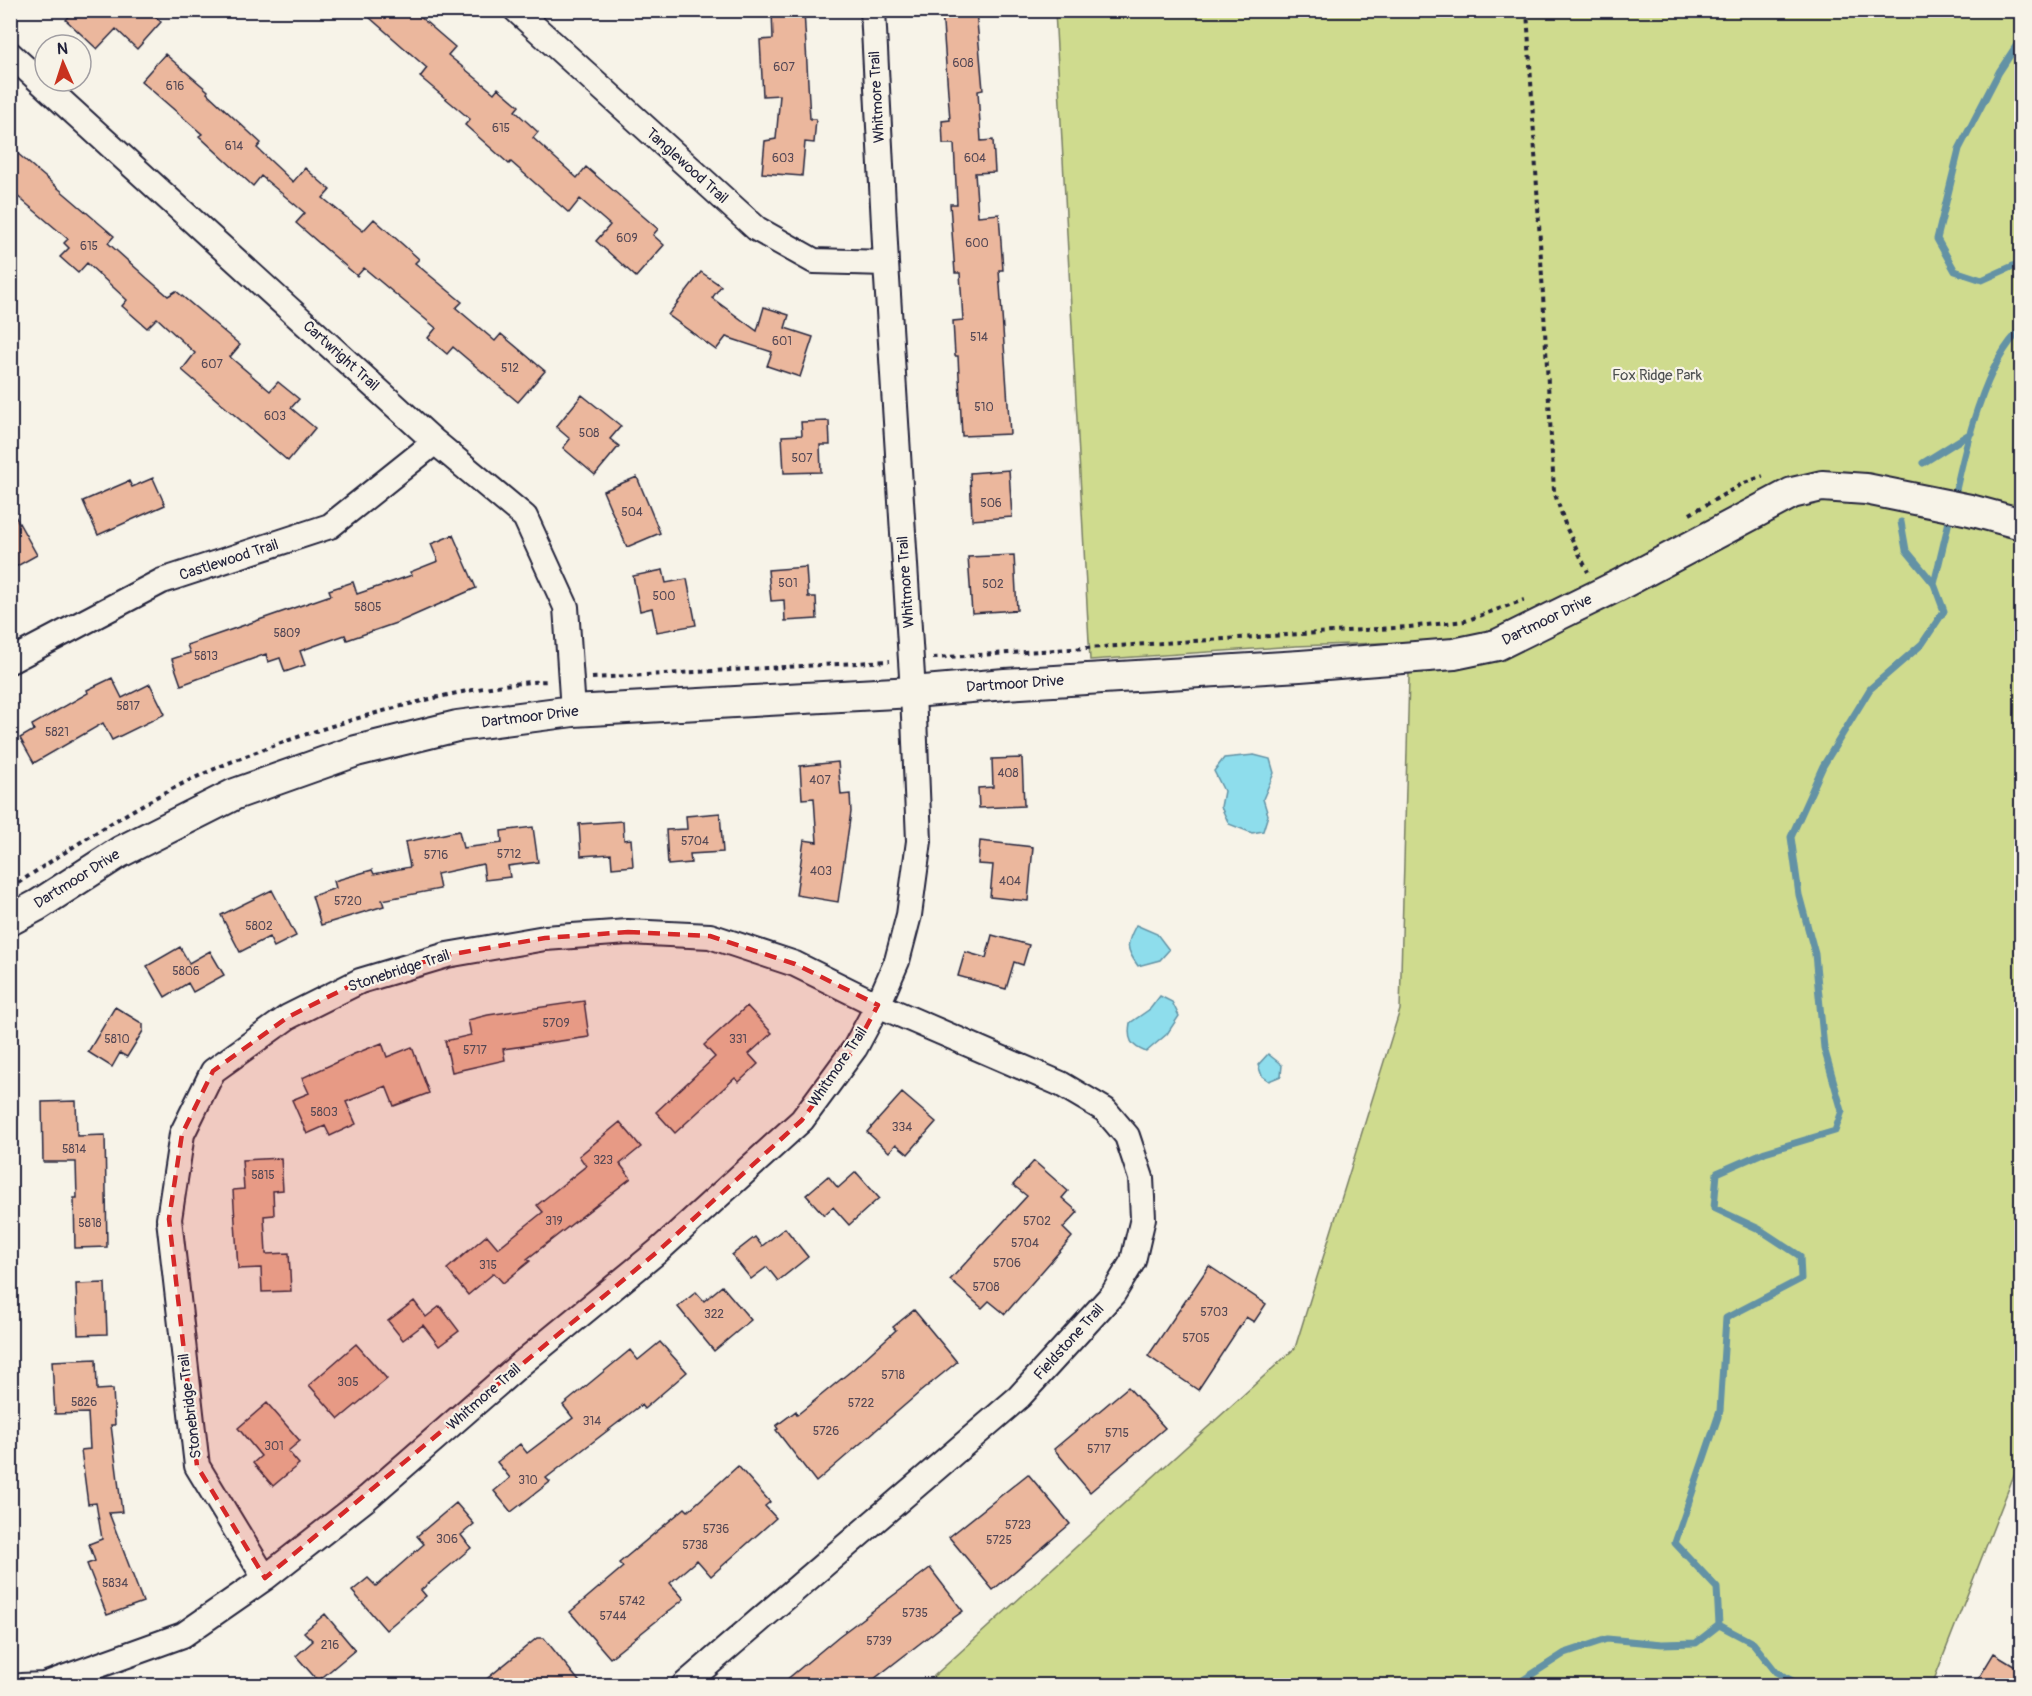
<svg xmlns="http://www.w3.org/2000/svg" width="2032" height="1696" font-family="Pangolin,sans-serif">
<style>
.green{fill:#cfdb8e;stroke:#787e64;stroke-width:1.5}
.water{fill:#8eddec;stroke:#6392a5;stroke-width:1.5}
.lines{fill:none;stroke-linecap:round;stroke-linejoin:round}
.stream{stroke:#6392a5;stroke-width:7}
.building{fill:#ebb79d;stroke:#22223b;stroke-width:1.5}
.minor-casing{stroke:#22223b;stroke-width:28}
.tertiary-casing{stroke:#22223b;stroke-width:34}
.path{stroke:#22223b;stroke-width:4;stroke-dasharray:4.5 4.5;stroke-linecap:butt}
.minor{stroke:#f7f3e8;stroke-width:24}
.tertiary{stroke:#f7f3e8;stroke-width:30}
.marked{fill:#d62828;fill-opacity:0.2;stroke:#d62828;stroke-width:4.5;stroke-dasharray:12 8;stroke-linejoin:round}
.labels{text-anchor:middle;dominant-baseline:central;stroke-width:4.5;stroke-linejoin:round;paint-order:stroke}
.number-label{font-size:12px;fill:#544754}
.street-label{font-size:15px;fill:#22223b;stroke:#f7f3e8}
.park-label{font-size:15px;fill:#4d5050;stroke:#f7f3e8}
</style>
<rect width="100%" height="100%" fill="#f7f3e8"/>
<filter id="ink" filterUnits="userSpaceOnUse"><feTurbulence type="fractalNoise" baseFrequency=".0167" numOctaves="2"/><feDisplacementMap in="SourceGraphic" scale="12" xChannelSelector="R" yChannelSelector="G"/><feConvolveMatrix kernelMatrix="1 2 1 2 8 2 1 2 1" color-interpolation-filters="sRGB"/></filter>
<g filter="url(#ink)">
<path class="green" d="M 1055,11 L 2021,11 L 2021,1457 L 1932,1685 L 923,1686 L 1295,1348 L 1400,1010 L 1409,677 L 1407,642 L 1296,646 L 1090,660 Z"/>
<path class="water" d="M 1254,755 L 1270,759 L 1274,773 L 1263,799 L 1268,815 L 1263,831 L 1252,833 L 1229,824 L 1221,807 L 1224,791 L 1214,771 L 1224,758 Z
M 1136,925 L 1157,934 L 1169,950 L 1160,960 L 1138,966 C 1125,948 1126,944 1136,925 Z
M 1160,996 L 1172,1002 L 1179,1016 L 1167,1034 L 1146,1052 C 1131,1046 1127,1040 1130,1023 L 1150,1009 Z
M 1268,1054 L 1282,1065 L 1281,1076 L 1269,1081 L 1262,1076 L 1258,1065 Z"/>
<g class="lines">
<path class="stream" d="M 2022,37 L 1999,72 L 1959,149 L 1937,239 L 1955,271 L 1982,280 L 2022,262
M 1923,463 L 1971,433
M 1954,499 C 1964,452 1985,360 2022,329
M 1901,522 L 1906,550 L 1934,584
M 1719,1625 L 1753,1643 L 1776,1672 L 1802,1686
M 1518,1686 L 1520,1682 L 1565,1653 L 1607,1639 L 1662,1644 L 1696,1643 L 1719,1625 L 1717,1588 L 1675,1543 L 1720,1411 L 1726,1318 L 1801,1279 L 1800,1256 L 1759,1229 L 1714,1208 L 1717,1173 L 1765,1152 L 1835,1131 L 1842,1111 L 1824,1048 L 1815,954 L 1799,895 L 1791,837 L 1823,766 L 1870,689 L 1922,644 L 1944,611 L 1934,584 L 1951,513"/>
</g>
<path class="building" d="M 75,10 L 149,10 L 161,22 L 137,49 L 116,29 L 97,49 L 66,20 Z
M 361,10 L 412,10 L 455,47 L 448,55 L 494,93 L 498,88 L 519,106 L 515,111 L 538,132 L 533,138 L 577,178 L 586,167 L 658,229 L 653,235 L 664,245 L 636,277 L 596,241 L 610,225 L 580,199 L 569,213 L 511,162 L 509,164 L 465,125 L 470,119 L 420,77 L 427,68 Z
M 772,10 L 804,10 L 810,119 L 816,119 L 814,143 L 805,142 L 802,176 L 762,173 L 765,141 L 776,139 L 780,95 L 763,96 L 760,40 L 773,39 Z
M 942,10 L 976,10 L 983,90 L 978,91 L 981,141 L 993,140 L 995,172 L 975,173 L 978,216 L 999,214 L 1003,270 L 999,270 L 1010,434 L 962,436 L 958,356 L 955,356 L 953,321 L 963,320 L 960,273 L 955,273 L 950,204 L 957,204 L 954,144 L 943,144 L 942,121 L 950,120 Z
M 165,54 L 208,91 L 207,93 L 261,143 L 257,148 L 293,182 L 305,168 L 330,190 L 323,198 L 363,231 L 374,219 L 419,259 L 415,263 L 462,302 L 456,308 L 495,341 L 501,334 L 545,371 L 518,402 L 453,347 L 447,354 L 428,338 L 436,328 L 364,268 L 357,276 L 296,223 L 305,213 L 261,176 L 253,186 L 199,136 L 202,134 L 141,81 Z
M 10,147 L 114,236 L 108,243 L 147,278 L 168,296 L 176,291 L 240,345 L 230,357 L 270,391 L 278,382 L 299,399 L 291,408 L 315,428 L 288,461 L 182,370 L 195,353 L 157,318 L 147,328 L 122,306 L 127,300 L 87,263 L 78,273 L 60,257 L 69,248 L 64,243 L 68,239 L 10,190 Z
M 701,272 L 721,286 L 712,298 L 757,331 L 764,307 L 789,315 L 785,328 L 813,337 L 800,377 L 767,366 L 772,352 L 726,337 L 716,350 L 668,315 Z
M 582,395 L 621,426 L 610,439 L 619,446 L 595,475 L 563,448 L 570,439 L 556,427 Z
M 829,421 L 830,445 L 820,445 L 821,472 L 784,473 L 782,436 L 802,435 L 801,422 Z
M 1009,470 L 1012,517 L 972,520 L 970,473 Z
M 637,477 L 660,533 L 627,547 L 603,491 Z
M 153,478 L 165,505 L 98,535 L 83,501 L 129,481 L 132,487 Z
M 10,507 L 37,555 L 10,570 Z
M 453,535 L 476,588 L 399,622 L 347,640 L 345,635 L 300,651 L 305,665 L 285,672 L 280,658 L 268,662 L 266,654 L 181,685 L 172,659 L 190,653 L 187,645 L 331,595 L 329,590 L 353,582 L 357,594 L 412,575 L 410,572 L 438,561 L 431,544 Z
M 1014,555 L 1017,610 L 972,613 L 968,557 Z
M 806,567 L 808,597 L 816,597 L 817,619 L 785,621 L 784,600 L 771,601 L 768,570 Z
M 663,570 L 666,583 L 687,579 L 696,625 L 657,632 L 652,608 L 640,611 L 633,576 Z
M 112,678 L 122,698 L 150,684 L 165,714 L 112,740 L 103,723 L 34,763 L 20,738 L 34,730 L 32,725 L 88,693 L 87,690 Z
M 1022,758 L 1024,806 L 979,808 L 978,788 L 993,787 L 992,759 Z
M 838,762 L 841,795 L 850,794 L 851,812 L 838,902 L 796,895 L 804,840 L 817,842 L 814,798 L 802,799 L 800,766 Z
M 720,813 L 723,852 L 690,854 L 691,863 L 668,865 L 666,830 L 687,829 L 686,816 Z
M 623,821 L 624,840 L 631,839 L 633,866 L 612,868 L 611,854 L 581,856 L 579,824 Z
M 533,827 L 538,862 L 508,866 L 510,877 L 485,880 L 483,864 L 437,874 L 440,889 L 382,900 L 384,906 L 321,925 L 312,896 L 336,888 L 334,881 L 372,870 L 374,874 L 410,867 L 405,842 L 459,831 L 463,848 L 502,843 L 501,831 Z
M 980,841 L 1033,847 L 1028,901 L 990,897 L 993,865 L 978,864 Z
M 272,890 L 296,936 L 274,947 L 269,937 L 240,952 L 221,915 Z
M 992,935 L 1029,945 L 1023,965 L 1014,962 L 1006,989 L 958,976 L 965,952 L 986,958 Z
M 180,947 L 189,963 L 210,951 L 224,975 L 193,992 L 188,983 L 165,997 L 147,966 Z
M 584,1001 L 589,1037 L 503,1049 L 505,1060 L 452,1072 L 445,1041 L 471,1035 L 468,1020 L 488,1015 Z
M 747,1006 L 772,1033 L 749,1054 L 758,1064 L 739,1082 L 735,1078 L 675,1133 L 656,1112 L 715,1057 L 704,1045 Z
M 115,1007 L 143,1024 L 143,1031 L 127,1057 L 120,1053 L 112,1067 L 88,1052 Z
M 382,1043 L 387,1057 L 412,1047 L 429,1093 L 394,1106 L 386,1086 L 346,1102 L 356,1124 L 330,1136 L 325,1126 L 307,1134 L 292,1100 L 309,1093 L 302,1078 L 354,1054 Z
M 902,1093 L 936,1122 L 908,1154 L 896,1144 L 889,1152 L 867,1132 Z
M 76,1101 L 77,1136 L 105,1135 L 107,1247 L 75,1248 L 74,1198 L 77,1198 L 76,1162 L 43,1162 L 42,1102 Z
M 620,1122 L 641,1147 L 620,1164 L 631,1178 L 527,1259 L 530,1261 L 503,1283 L 494,1273 L 468,1295 L 447,1269 L 487,1235 L 498,1248 L 543,1212 L 537,1205 L 586,1166 L 579,1156 Z
M 281,1158 L 283,1190 L 273,1191 L 274,1215 L 264,1216 L 266,1254 L 289,1253 L 291,1291 L 262,1292 L 261,1268 L 238,1269 L 233,1190 L 244,1189 L 242,1160 Z
M 1034,1161 L 1068,1191 L 1062,1198 L 1078,1212 L 1063,1228 L 1072,1237 L 1005,1314 L 989,1301 L 982,1308 L 950,1280 L 1027,1196 L 1013,1185 Z
M 856,1172 L 879,1198 L 849,1225 L 833,1207 L 824,1215 L 806,1195 L 828,1176 L 838,1188 Z
M 785,1228 L 808,1257 L 778,1281 L 767,1267 L 751,1279 L 732,1255 L 755,1237 L 762,1246 Z
M 1209,1266 L 1266,1304 L 1254,1322 L 1246,1317 L 1198,1390 L 1148,1356 Z
M 105,1283 L 107,1334 L 78,1335 L 76,1284 Z
M 722,1286 L 751,1320 L 714,1351 L 678,1307 L 696,1292 L 704,1301 Z
M 414,1301 L 426,1317 L 440,1306 L 459,1331 L 439,1346 L 423,1325 L 403,1340 L 388,1321 Z
M 914,1310 L 957,1362 L 920,1392 L 816,1482 L 776,1430 L 778,1429 L 776,1426 L 796,1411 L 797,1415 L 851,1371 L 896,1330 L 893,1327 Z
M 660,1342 L 687,1372 L 644,1409 L 641,1405 L 546,1478 L 550,1482 L 511,1512 L 494,1491 L 510,1478 L 497,1462 L 520,1444 L 527,1453 L 573,1418 L 563,1405 L 630,1350 L 638,1360 Z
M 356,1344 L 387,1379 L 339,1419 L 309,1385 Z
M 96,1359 L 97,1390 L 113,1389 L 115,1425 L 111,1425 L 122,1512 L 109,1513 L 143,1602 L 107,1615 L 87,1564 L 95,1561 L 89,1544 L 102,1539 L 96,1503 L 88,1504 L 81,1450 L 90,1449 L 88,1413 L 55,1414 L 52,1361 Z
M 1128,1387 L 1165,1428 L 1090,1492 L 1054,1449 Z
M 267,1403 L 300,1441 L 288,1451 L 299,1464 L 273,1486 L 253,1463 L 261,1456 L 238,1428 Z
M 738,1466 L 770,1502 L 765,1506 L 776,1518 L 711,1576 L 697,1560 L 670,1583 L 684,1599 L 610,1658 L 570,1612 L 623,1567 L 619,1563 L 685,1508 L 688,1511 Z
M 1028,1474 L 1070,1524 L 993,1590 L 949,1537 Z
M 456,1503 L 474,1524 L 461,1535 L 471,1548 L 421,1590 L 426,1596 L 386,1630 L 352,1591 L 368,1578 L 376,1586 L 424,1544 L 417,1536 Z
M 930,1568 L 963,1611 L 941,1627 L 865,1686 L 779,1686 L 839,1636 Z
M 325,1614 L 355,1650 L 318,1681 L 296,1656 L 313,1641 L 304,1632 Z
M 537,1638 L 544,1638 L 583,1686 L 478,1686 Z
M 1994,1653 L 2022,1670 L 2022,1686 L 1974,1686 Z"/>
<g class="lines">
<defs>
<path id="minor" d="M 516,10 L 757,229 L 814,261 L 886,263
M 10,54 L 435,442 L 525,517 L 566,607 L 573,711
M 10,661 L 162,581 L 330,526 L 435,442
M 265,1578 L 197,1466 L 169,1219 L 182,1134 L 213,1071 L 288,1017 L 360,981 L 447,955 L 545,938 L 628,932 L 710,936 L 795,964 L 878,1005 L 1061,1084 L 1105,1110 L 1127,1136 L 1141,1178 L 1143,1218 L 1133,1261 L 1113,1294 L 1019,1397 L 683,1686
M 21,1686 L 44,1685 L 183,1635 L 265,1578 L 367,1498 L 523,1362 L 657,1252 L 802,1120 L 855,1048 L 878,1005 L 897,961 L 909,915 L 919,841 L 913,692 L 886,263 L 873,10"/>
<path id="tertiary" d="M 10,920 L 38,905 L 120,852 L 235,794 L 356,751 L 457,726 L 573,711 L 913,692 L 1005,684 L 1300,666 L 1454,654 L 1497,645 L 1619,585 L 1792,493 L 1822,486 L 1866,489 L 1970,510 L 2022,524"/>
</defs>
<use href="#minor" class="minor-casing"/>
<use href="#tertiary" class="tertiary-casing"/>
<path class="path" d="M 1527,10 L 1554,491 L 1566,527 L 1588,572
M 1690,514 L 1742,484 L 1763,476
M 933,658 L 1409,627 L 1465,621 L 1524,600
M 592,678 L 890,661
M 18,883 C 65,852 112,821 162,794 C 233,757 310,731 387,710 C 439,696 495,683 549,681"/>
<use href="#minor" class="minor"/>
<use href="#tertiary" class="tertiary"/>
</g>
</g>
<path class="marked" d="M 628,932 L 710,936 L 795,964 L 878,1005 L 855,1048 L 802,1120 L 657,1252 L 265,1578 L 197,1466 L 169,1219 L 182,1134 L 213,1071 L 288,1017 L 360,981 L 447,955 L 545,938 Z"/>
<g class="labels">
<g class="number-label">
<text x="963" y="63">608</text>
<text x="784" y="67">607</text>
<text x="175" y="86">616</text>
<text x="501" y="128">615</text>
<text x="234" y="146">614</text>
<text x="783" y="158">603</text>
<text x="975" y="158">604</text>
<text x="627" y="238">609</text>
<text x="977" y="243">600</text>
<text x="89" y="246">615</text>
<text x="979" y="337">514</text>
<text x="782" y="341">601</text>
<text x="212" y="364">607</text>
<text x="510" y="368">512</text>
<text x="984" y="407">510</text>
<text x="275" y="416">603</text>
<text x="589" y="433">508</text>
<text x="802" y="458">507</text>
<text x="991" y="503">506</text>
<text x="632" y="512">504</text>
<text x="788" y="583">501</text>
<text x="993" y="584">502</text>
<text x="664" y="596">500</text>
<text x="368" y="607">5805</text>
<text x="287" y="633">5809</text>
<text x="206" y="656">5813</text>
<text x="128" y="706">5817</text>
<text x="57" y="732">5821</text>
<text x="1008" y="773">408</text>
<text x="820" y="780">407</text>
<text x="695" y="841">5704</text>
<text x="509" y="854">5712</text>
<text x="436" y="855">5716</text>
<text x="821" y="871">403</text>
<text x="1010" y="881">404</text>
<text x="348" y="901">5720</text>
<text x="259" y="926">5802</text>
<text x="186" y="971">5806</text>
<text x="556" y="1023">5709</text>
<text x="117" y="1039">5810</text>
<text x="738" y="1039">331</text>
<text x="475" y="1050">5717</text>
<text x="324" y="1112">5803</text>
<text x="902" y="1127">334</text>
<text x="74" y="1149">5814</text>
<text x="603" y="1160">323</text>
<text x="263" y="1175">5815</text>
<text x="554" y="1221">319</text>
<text x="1037" y="1221">5702</text>
<text x="90" y="1223">5818</text>
<text x="1025" y="1243">5704</text>
<text x="1007" y="1263">5706</text>
<text x="488" y="1265">315</text>
<text x="986" y="1287">5708</text>
<text x="1214" y="1312">5703</text>
<text x="714" y="1314">322</text>
<text x="1196" y="1338">5705</text>
<text x="893" y="1375">5718</text>
<text x="348" y="1382">305</text>
<text x="84" y="1402">5826</text>
<text x="861" y="1403">5722</text>
<text x="592" y="1421">314</text>
<text x="826" y="1431">5726</text>
<text x="1117" y="1433">5715</text>
<text x="274" y="1446">301</text>
<text x="1099" y="1449">5717</text>
<text x="528" y="1480">310</text>
<text x="1018" y="1525">5723</text>
<text x="716" y="1529">5736</text>
<text x="447" y="1539">306</text>
<text x="999" y="1540">5725</text>
<text x="695" y="1545">5738</text>
<text x="115" y="1583">5834</text>
<text x="632" y="1601">5742</text>
<text x="915" y="1613">5735</text>
<text x="613" y="1616">5744</text>
<text x="879" y="1641">5739</text>
<text x="330" y="1645">216</text>
</g>
<g class="street-label">
<text transform="translate(877 97) rotate(-93)">Whitmore Trail</text>
<text transform="translate(687 166) rotate(42)">Tanglewood Trail</text>
<text transform="translate(341 356) rotate(42)">Cartwright Trail</text>
<text transform="translate(229 560) rotate(-18)">Castlewood Trail</text>
<text transform="translate(906 582) rotate(-94)">Whitmore Trail</text>
<text transform="translate(1547 620) rotate(-26)">Dartmoor Drive</text>
<text transform="translate(1015 684) rotate(-4)">Dartmoor Drive</text>
<text transform="translate(530 717) rotate(-7)">Dartmoor Drive</text>
<text transform="translate(77 879) rotate(-32)">Dartmoor Drive</text>
<text transform="translate(399 971) rotate(-18)">Stonebridge Trail</text>
<text transform="translate(838 1067) rotate(-56)">Whitmore Trail</text>
<text transform="translate(1069 1342) rotate(-48)">Fieldstone Trail</text>
<text transform="translate(484 1397) rotate(-41)">Whitmore Trail</text>
<text transform="translate(190 1406) rotate(-97)">Stonebridge Trail</text>
</g>
<g class="park-label">
<text x="1657" y="375">Fox Ridge Park</text>
</g>
</g>
<rect width="2032" height="1696" fill="none" stroke="#f7f3e8" stroke-width="36"/>
<rect x="18" y="18" width="1996" height="1660" fill="none" stroke="#22223b" stroke-width="2" filter="url(#ink)"/>
<g transform="translate(63 63) rotate(357)"><circle r="28" fill="#f7f3e8" stroke="#a29fa3" stroke-width="1.5"/>
<path d="M0-4.5L10 22L0 15L-10 22Z" fill="#c8321e"/>
<text y="-9" font-size="16" font-weight="bold" text-anchor="middle" fill="#22223b">N</text>
</g>
</svg>
